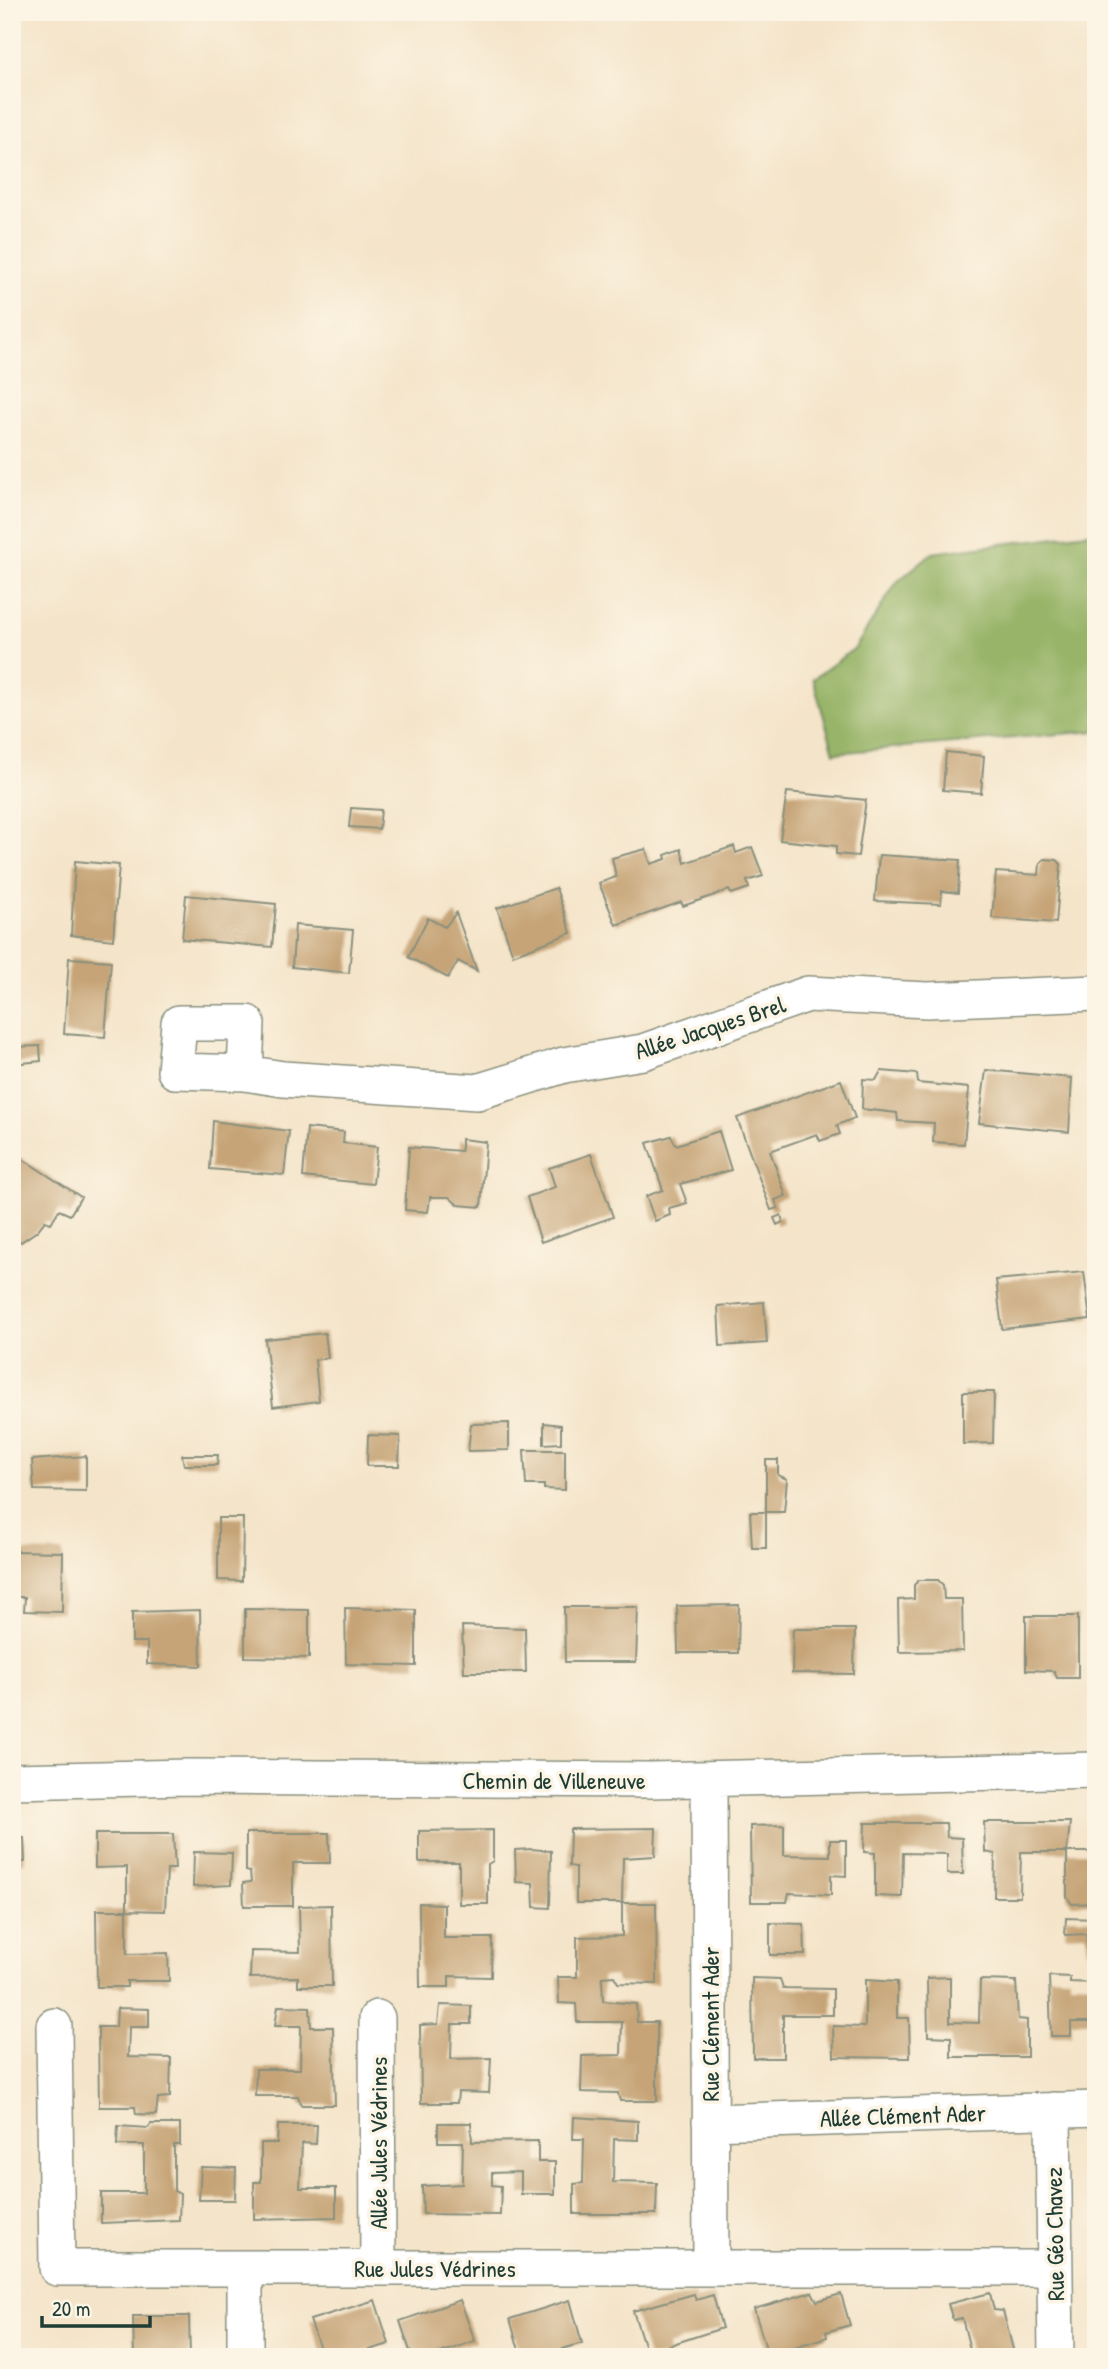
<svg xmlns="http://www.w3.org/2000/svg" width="1108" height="2369" font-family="'Patrick Hand',sans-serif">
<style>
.built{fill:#e9d4b8}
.forest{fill:#97b467;stroke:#5b784e;stroke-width:2}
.building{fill:#c6a477}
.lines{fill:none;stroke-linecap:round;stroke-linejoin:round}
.minor-casing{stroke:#8a907e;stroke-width:38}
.path{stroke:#8a907e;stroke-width:4.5;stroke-dasharray:2 5;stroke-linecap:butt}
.minor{stroke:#fff;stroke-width:35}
.labels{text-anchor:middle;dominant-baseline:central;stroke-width:7;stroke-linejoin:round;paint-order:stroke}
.street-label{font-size:24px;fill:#1f3d34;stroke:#fcf5e5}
</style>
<rect width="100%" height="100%" fill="#fcf5e5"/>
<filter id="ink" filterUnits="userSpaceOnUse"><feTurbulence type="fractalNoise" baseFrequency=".0143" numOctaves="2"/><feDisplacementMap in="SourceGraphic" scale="14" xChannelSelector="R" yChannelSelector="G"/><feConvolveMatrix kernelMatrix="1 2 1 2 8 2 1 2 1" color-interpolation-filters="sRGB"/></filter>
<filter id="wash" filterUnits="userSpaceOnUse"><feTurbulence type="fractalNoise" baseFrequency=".00686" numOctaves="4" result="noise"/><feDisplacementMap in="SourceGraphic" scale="28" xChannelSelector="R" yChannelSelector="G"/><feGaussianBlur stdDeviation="1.57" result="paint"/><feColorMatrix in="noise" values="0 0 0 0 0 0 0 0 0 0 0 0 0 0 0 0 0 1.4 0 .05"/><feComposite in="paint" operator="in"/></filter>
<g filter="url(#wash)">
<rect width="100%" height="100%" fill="#f4e4c9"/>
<path class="built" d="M 12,2248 L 17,2357 L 12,2357 Z"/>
<path class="forest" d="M 1096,532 L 1096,731 L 834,753 L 813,679 L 855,648 L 897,582 L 932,553 Z"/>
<g id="blocks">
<path class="building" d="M 946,752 L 984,756 L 981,793 L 943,790 Z
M 787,792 L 866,800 L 858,856 L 836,854 L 836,846 L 780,840 Z
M 351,808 L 381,810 L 379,829 L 349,827 Z
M 734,846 L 736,853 L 752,847 L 763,876 L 747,881 L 749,888 L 731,894 L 729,890 L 683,906 L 681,902 L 616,925 L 599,883 L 616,877 L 612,858 L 646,849 L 651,864 L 666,859 L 665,855 L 681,849 L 685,863 Z
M 879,855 L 960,860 L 958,893 L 942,891 L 941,904 L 875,901 Z
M 1044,859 L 1057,860 L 1061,864 L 1056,923 L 992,918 L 996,872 L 1039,875 L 1040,863 Z
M 75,861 L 119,865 L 113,940 L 71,935 Z
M 1094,887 L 1096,887 L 1096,921 L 1092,921 Z
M 556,888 L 571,933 L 513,955 L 497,908 Z
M 186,895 L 276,904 L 272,947 L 182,939 Z
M 456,913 L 477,971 L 458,961 L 448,978 L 408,957 L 428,918 L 445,927 Z
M 295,925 L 353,930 L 349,973 L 292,967 Z
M 69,958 L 111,961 L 105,1037 L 64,1034 Z
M 40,1046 L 41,1061 L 13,1064 L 12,1047 Z
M 986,1070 L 1072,1078 L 1069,1132 L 979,1123 Z
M 881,1071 L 917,1074 L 918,1083 L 969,1088 L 964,1144 L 933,1142 L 934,1123 L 898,1121 L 897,1113 L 862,1109 L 863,1079 L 876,1080 Z
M 841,1080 L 855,1118 L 837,1125 L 840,1134 L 820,1141 L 817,1134 L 770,1151 L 786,1196 L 775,1200 L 778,1208 L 771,1210 L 737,1118 Z
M 213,1121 L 289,1131 L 284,1175 L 210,1169 Z
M 307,1128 L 344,1132 L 343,1143 L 377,1147 L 373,1184 L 303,1177 Z
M 719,1131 L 731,1170 L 680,1184 L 687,1203 L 669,1208 L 670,1215 L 655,1221 L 646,1196 L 663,1190 L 647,1143 L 671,1136 L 676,1145 Z
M 461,1139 L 486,1142 L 481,1207 L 458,1205 L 449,1197 L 430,1197 L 428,1212 L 405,1210 L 409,1147 L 461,1151 Z
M 12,1152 L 81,1197 L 70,1215 L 59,1210 L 51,1223 L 45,1221 L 37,1231 L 21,1242 L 12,1235 Z
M 591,1154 L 613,1217 L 541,1242 L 527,1197 L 555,1187 L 549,1168 Z
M 781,1215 L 783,1222 L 777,1225 L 774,1218 Z
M 1084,1272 L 1090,1319 L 1002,1329 L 996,1280 Z
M 764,1302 L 767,1343 L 720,1346 L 718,1306 Z
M 325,1333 L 328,1358 L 315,1360 L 319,1401 L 273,1407 L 265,1339 Z
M 963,1392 L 994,1392 L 993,1443 L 963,1444 Z
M 509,1423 L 509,1450 L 468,1451 L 471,1424 Z
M 544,1423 L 561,1425 L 561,1443 L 544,1444 Z
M 368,1435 L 400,1436 L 399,1466 L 367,1466 Z
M 524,1450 L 565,1450 L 565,1490 L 544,1489 L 544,1485 L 526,1485 Z
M 182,1455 L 218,1455 L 217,1465 L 184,1465 Z
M 86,1456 L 86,1491 L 34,1490 L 32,1460 Z
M 766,1460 L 778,1460 L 778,1475 L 787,1479 L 784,1512 L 766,1512 Z
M 750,1512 L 766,1512 L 766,1548 L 752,1548 Z
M 218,1518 L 243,1518 L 242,1581 L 218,1580 Z
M 12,1551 L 63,1552 L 62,1612 L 24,1611 L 25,1597 L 12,1597 Z
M 919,1580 L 938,1580 L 943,1585 L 944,1599 L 962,1599 L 963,1651 L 899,1652 L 898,1600 L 914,1599 L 914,1585 Z
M 739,1605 L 738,1653 L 678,1653 L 677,1606 Z
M 564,1607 L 638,1607 L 636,1662 L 565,1662 Z
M 345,1608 L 416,1610 L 416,1666 L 346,1664 Z
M 245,1609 L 309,1610 L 309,1658 L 245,1657 Z
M 200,1610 L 201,1666 L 147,1664 L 147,1642 L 132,1642 L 132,1612 Z
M 1026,1616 L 1078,1616 L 1078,1678 L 1057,1678 L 1054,1671 L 1026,1670 Z
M 462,1626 L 525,1628 L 526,1672 L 464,1672 Z
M 793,1629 L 855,1629 L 854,1674 L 792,1673 Z
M 984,1822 L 1070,1822 L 1067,1852 L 1096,1852 L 1096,1903 L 1072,1904 L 1067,1897 L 1067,1852 L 1021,1852 L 1020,1897 L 994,1897 L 995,1854 L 985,1852 Z
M 865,1823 L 946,1823 L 947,1837 L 962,1838 L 963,1874 L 947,1874 L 947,1854 L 903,1853 L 902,1897 L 875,1896 L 875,1853 L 864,1852 Z
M 784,1825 L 784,1855 L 830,1856 L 830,1840 L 846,1840 L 846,1876 L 831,1875 L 831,1895 L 789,1893 L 787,1902 L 751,1902 L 750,1826 Z
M 656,1828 L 655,1856 L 623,1858 L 622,1903 L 576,1903 L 576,1867 L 569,1866 L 570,1829 Z
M 493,1830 L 493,1861 L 488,1864 L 488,1904 L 459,1904 L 459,1862 L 419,1862 L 419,1831 Z
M 246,1833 L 329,1833 L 330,1863 L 293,1863 L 293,1906 L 244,1906 L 243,1883 L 251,1882 L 250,1872 L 246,1871 Z
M 95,1834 L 173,1834 L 175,1869 L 167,1869 L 165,1911 L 127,1910 L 127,1867 L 95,1868 Z
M 12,1838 L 24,1838 L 25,1862 L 12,1862 Z
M 532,1849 L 551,1851 L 550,1908 L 534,1907 L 533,1883 L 516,1882 L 515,1850 Z
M 194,1852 L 232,1853 L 231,1885 L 193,1887 Z
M 419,1903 L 444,1904 L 444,1938 L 492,1938 L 491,1977 L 449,1976 L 449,1987 L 420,1987 Z
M 622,1903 L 656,1903 L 657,1984 L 618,1983 L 614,1976 L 602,1977 L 603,2001 L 636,2004 L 637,2022 L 657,2022 L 657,2101 L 620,2101 L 618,2093 L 581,2092 L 582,2056 L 621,2055 L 622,2022 L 577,2022 L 576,2004 L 559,2003 L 558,1977 L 577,1977 L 577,1937 L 622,1936 Z
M 331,1905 L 332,1986 L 298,1986 L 298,1977 L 250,1978 L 251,1951 L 300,1952 L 299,1906 Z
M 96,1910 L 127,1910 L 127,1954 L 168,1953 L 169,1981 L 127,1981 L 127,1987 L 97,1987 Z
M 1066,1918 L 1096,1919 L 1096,1952 L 1088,1952 L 1086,1934 L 1065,1935 Z
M 770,1923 L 804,1924 L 805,1955 L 770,1955 Z
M 1049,1976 L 1070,1977 L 1070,1982 L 1096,1983 L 1096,2022 L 1071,2022 L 1071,2036 L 1051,2036 Z
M 950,1977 L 950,2022 L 979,2023 L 980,1980 L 1016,1981 L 1018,2019 L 1027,2020 L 1027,2057 L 951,2057 L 951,2037 L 928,2036 L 927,1978 Z
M 752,1978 L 780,1979 L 783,1988 L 833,1989 L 833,2015 L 783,2015 L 783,2058 L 753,2058 Z
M 865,1980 L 897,1982 L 897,2018 L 909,2018 L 910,2058 L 834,2057 L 833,2026 L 865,2027 Z
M 440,2005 L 471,2006 L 471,2024 L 452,2024 L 451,2059 L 491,2058 L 489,2093 L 458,2092 L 457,2103 L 421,2103 L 420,2025 L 438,2024 Z
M 278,2006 L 310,2007 L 311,2027 L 333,2027 L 335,2105 L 301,2105 L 298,2096 L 255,2096 L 256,2069 L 300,2069 L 301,2026 L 275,2026 Z
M 117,2008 L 149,2009 L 149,2027 L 129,2027 L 128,2057 L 171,2058 L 170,2097 L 158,2098 L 156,2115 L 136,2114 L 135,2107 L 99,2107 L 98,2027 L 116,2027 Z
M 574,2117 L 638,2121 L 638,2140 L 614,2139 L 613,2182 L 657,2183 L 656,2214 L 574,2214 L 574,2184 L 583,2183 L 584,2139 L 573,2139 Z
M 438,2123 L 471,2123 L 472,2142 L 538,2141 L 538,2162 L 555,2162 L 555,2194 L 521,2194 L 521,2172 L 492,2173 L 492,2185 L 501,2186 L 500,2215 L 423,2214 L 422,2186 L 462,2184 L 463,2142 L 438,2142 Z
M 151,2124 L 180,2124 L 180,2145 L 174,2145 L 174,2191 L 180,2194 L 179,2220 L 101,2223 L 101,2193 L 144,2193 L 144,2145 L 117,2145 L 118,2126 L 148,2128 Z
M 278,2125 L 317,2125 L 316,2144 L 302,2143 L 300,2188 L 336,2188 L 336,2217 L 254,2219 L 254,2182 L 261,2182 L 261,2143 L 277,2143 Z
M 201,2167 L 236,2168 L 235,2200 L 199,2200 Z
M 812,2292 L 817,2301 L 841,2294 L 850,2325 L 826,2332 L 827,2337 L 768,2355 L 754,2309 Z
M 990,2293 L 994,2310 L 1003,2311 L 1015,2357 L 972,2357 L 962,2318 L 953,2320 L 948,2304 Z
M 694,2294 L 696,2300 L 713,2295 L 722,2328 L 667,2346 L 670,2357 L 648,2357 L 633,2311 Z
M 375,2300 L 389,2344 L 346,2357 L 323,2357 L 310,2320 Z
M 460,2300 L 475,2341 L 429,2357 L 412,2357 L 400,2321 Z
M 570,2300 L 582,2343 L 537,2357 L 521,2357 L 510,2319 Z
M 133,2316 L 189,2316 L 190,2357 L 134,2357 Z"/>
</g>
</g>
<g filter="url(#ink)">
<use href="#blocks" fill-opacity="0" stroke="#8a907e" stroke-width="2"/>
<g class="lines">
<defs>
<path id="minor" d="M 245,1073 L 247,1023 L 179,1023 L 175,1071 L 245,1073 L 283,1079 L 477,1092 L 564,1065 L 643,1052 L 808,994 L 927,1000 L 1096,993
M 709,1779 L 711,2268
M 12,1781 L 187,1777 L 649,1780 L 1096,1770
M 377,2018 L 378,2268
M 54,2026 L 57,2268 L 1054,2268
M 1053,2110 L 1056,2357
M 710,2122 L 1096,2109
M 245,2268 L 245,2357"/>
</defs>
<use href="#minor" class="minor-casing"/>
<path class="path" d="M 12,2255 L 16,2357"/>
<use href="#minor" class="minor"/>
</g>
</g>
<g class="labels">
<g class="street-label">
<text transform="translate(710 1027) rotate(-18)">Allée Jacques Brel</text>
<text x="554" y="1780">Chemin de Villeneuve</text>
<text transform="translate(710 2024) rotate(-90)">Rue Clément Ader</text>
<text transform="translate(903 2115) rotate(-2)">Allée Clément Ader</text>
<text transform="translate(378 2143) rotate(-90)">Allée Jules Védrines</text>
<text transform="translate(1054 2234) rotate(-91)">Rue Géo Chavez</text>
<text x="435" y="2268">Rue Jules Védrines</text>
</g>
</g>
<rect width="1108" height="2369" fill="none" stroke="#fcf5e5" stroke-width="42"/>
<path d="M42 2316v10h108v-10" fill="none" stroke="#1f3d34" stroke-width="3.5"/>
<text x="52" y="2316" font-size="21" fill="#1f3d34" stroke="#fcf5e5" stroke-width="5" paint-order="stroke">20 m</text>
</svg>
